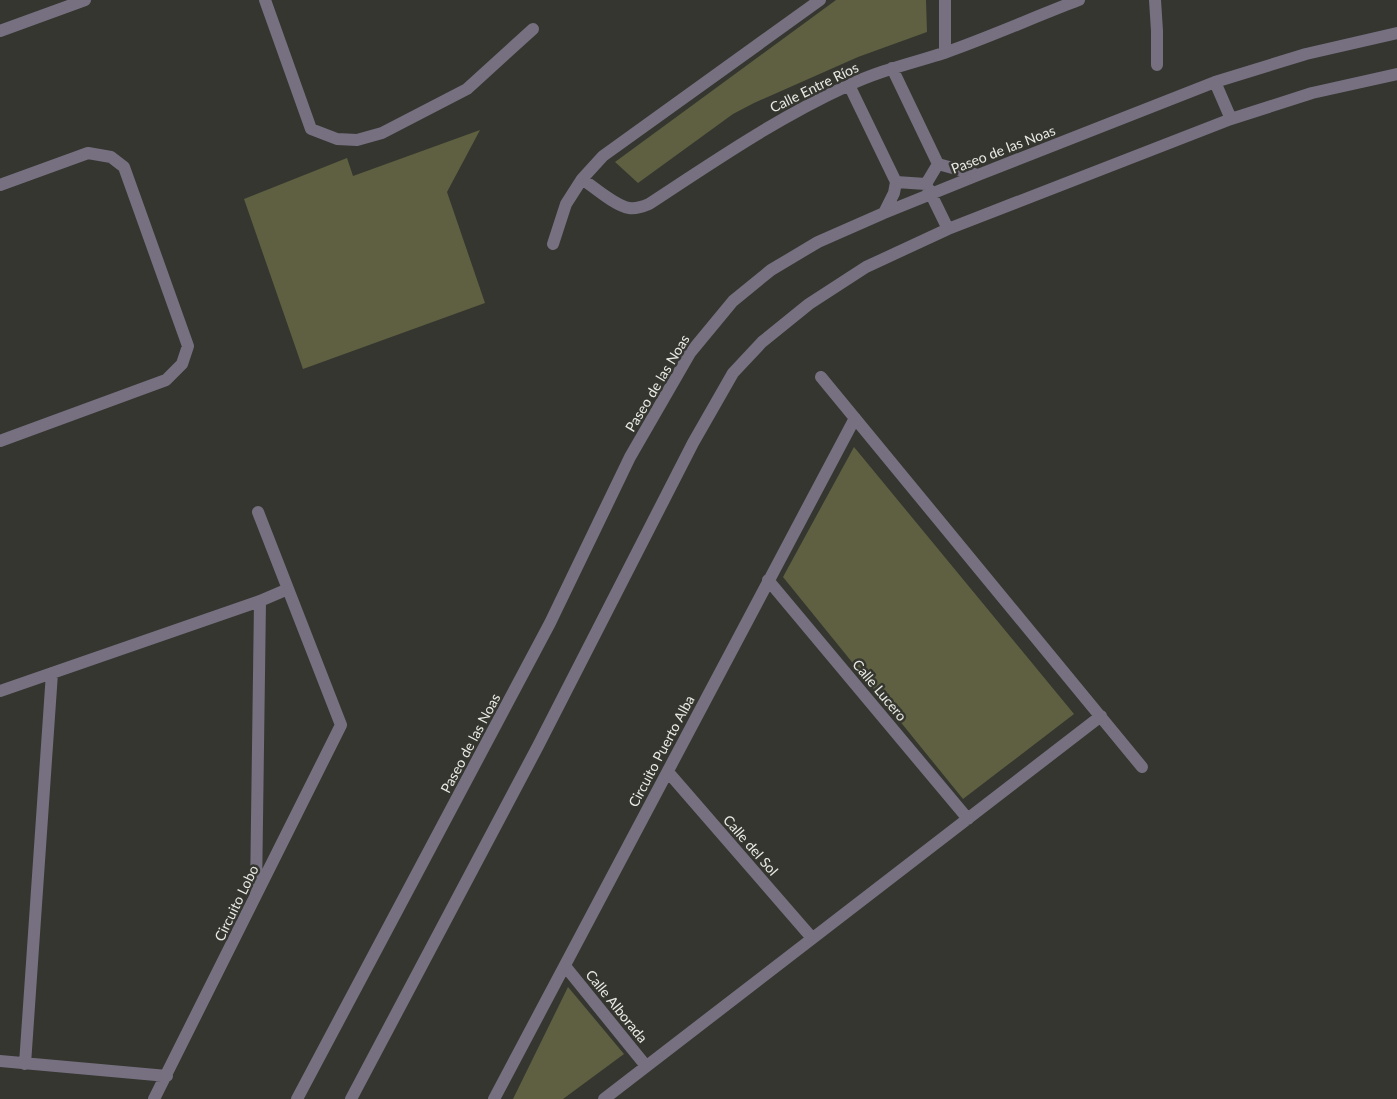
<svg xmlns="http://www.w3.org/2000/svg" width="1397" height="1099" font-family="Lato,sans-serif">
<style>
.green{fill:#5f6041}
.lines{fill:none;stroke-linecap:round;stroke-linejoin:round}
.minor{stroke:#777080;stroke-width:12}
.labels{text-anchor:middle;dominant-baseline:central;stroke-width:5;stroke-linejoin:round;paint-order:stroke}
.street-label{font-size:14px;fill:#eaeae5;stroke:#35362f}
</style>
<rect width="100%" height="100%" fill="#35362f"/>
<path class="green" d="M 836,0 L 926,0 L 927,32 L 858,57 L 754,103 L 733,114 L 638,183 L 615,162 Z
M 480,130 L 447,192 L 485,303 L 303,369 L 244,199 L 347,158 L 353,176 Z
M 854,447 L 1074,714 L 963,799 L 783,577 Z
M 568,987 L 624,1054 L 563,1099 L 513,1099 Z"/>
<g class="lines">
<path class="minor" d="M 265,0 L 311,129 L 337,139 L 357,140 L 382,133 L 467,89 L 533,29
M 945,0 L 945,52
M 1155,0 L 1157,31 L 1157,65
M 0,31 L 85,0
M 892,68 L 938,164 L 926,184
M 1215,82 L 1231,119
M 849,85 L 896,182 L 926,184
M 938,164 L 978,175
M 582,179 C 594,187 615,206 629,208 C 636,209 642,207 649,204 C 713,162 777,118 847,86 C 878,71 912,63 944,53 C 990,37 1034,17 1079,0
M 0,185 L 88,153 L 111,157 L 124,167 L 188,346 L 182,364 L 166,380 L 0,441
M 928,188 L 948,229
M 884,213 L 894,193 L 896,182
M 553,244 L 566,204 L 582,179 L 603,156 L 820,0
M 821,377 L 1142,767
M 768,580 L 968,819
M 0,691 L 260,601 L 288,589
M 668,772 L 812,938
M 256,893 L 260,601
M 565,966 L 646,1066
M 0,1061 L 167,1076
M 25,1064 L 52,673
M 154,1099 L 341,725 L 258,512
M 297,1099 L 550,623 L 630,457 L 690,353 L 733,301 L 771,270 L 818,242 L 884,213 L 978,175 L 1215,82 L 1306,54 L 1397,33
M 351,1099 L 538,746 L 693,443 L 733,373 L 762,342 L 809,304 L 866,267 L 948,229 L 1231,119 L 1312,93 L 1397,74
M 494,1099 L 855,418
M 604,1099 L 1101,716"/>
</g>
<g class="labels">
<g class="street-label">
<text transform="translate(814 87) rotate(-26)">Calle Entre Ríos</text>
<text transform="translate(1003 149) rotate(-21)">Paseo de las Noas</text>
<text transform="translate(657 383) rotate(-59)">Paseo de las Noas</text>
<text transform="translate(880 690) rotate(50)">Calle Lucero</text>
<text transform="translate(470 743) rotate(-62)">Paseo de las Noas</text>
<text transform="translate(661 751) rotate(-62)">Circuito Puerto Alba</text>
<text transform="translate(751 845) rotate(49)">Calle del Sol</text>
<text transform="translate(236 903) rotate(-64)">Circuito Lobo</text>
<text transform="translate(617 1006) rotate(51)">Calle Alborada</text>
</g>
</g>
</svg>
